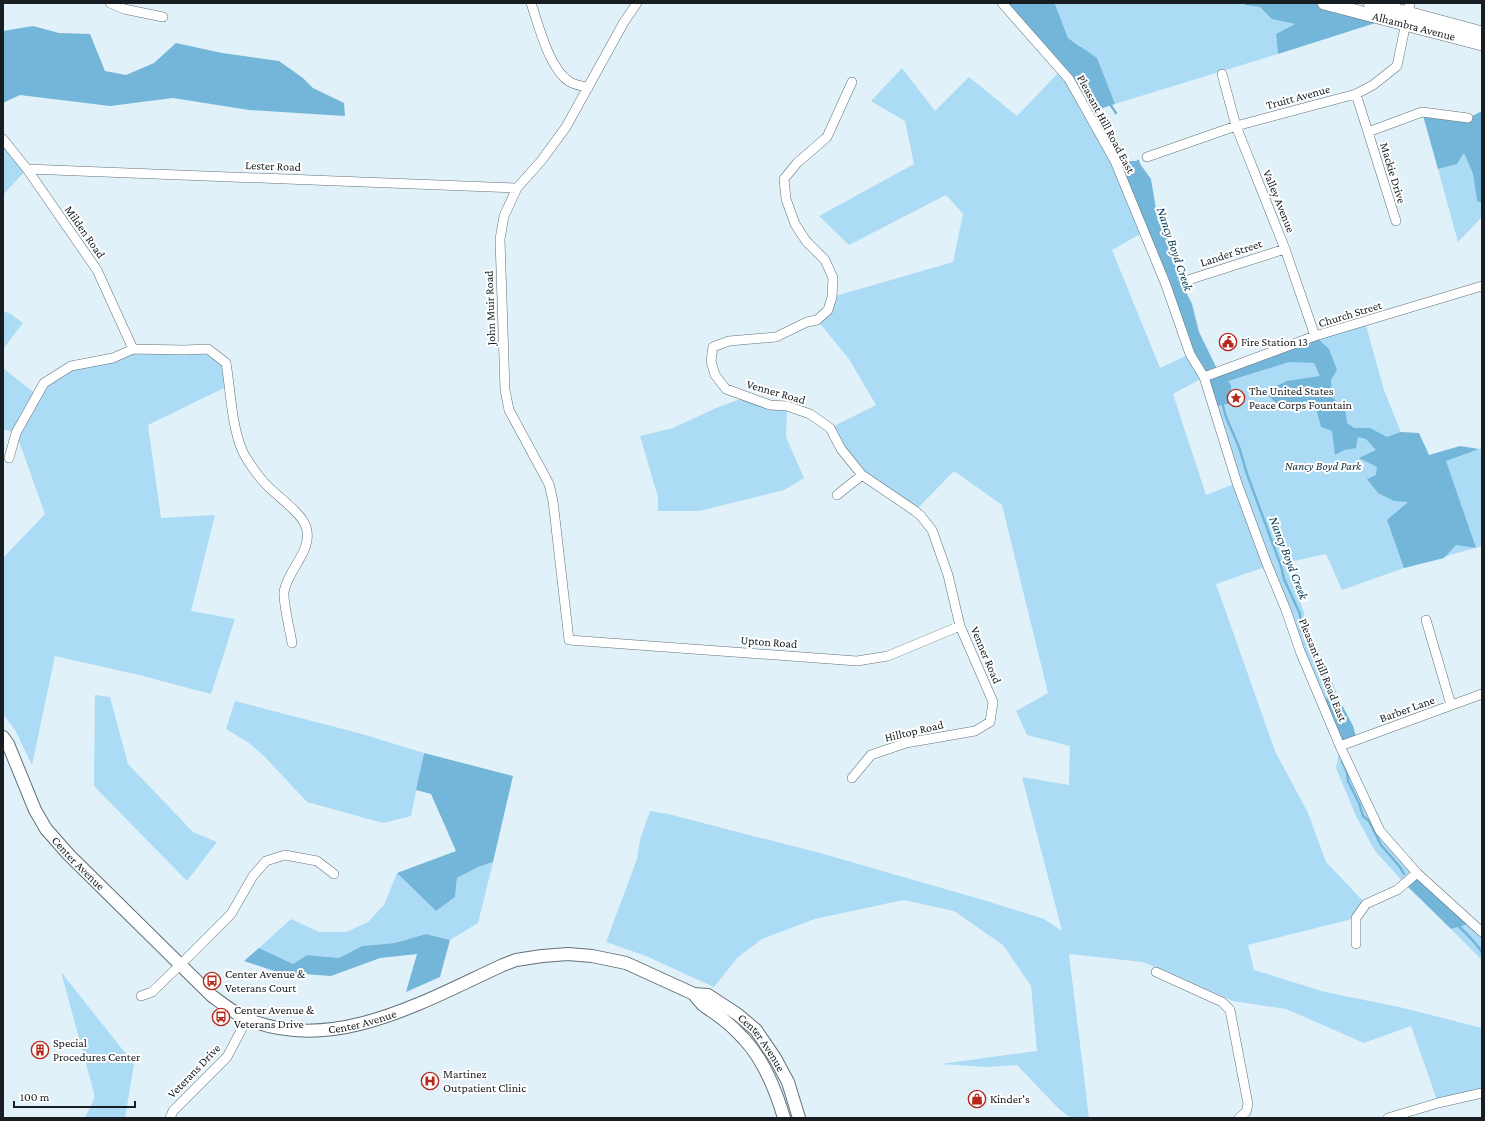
<svg xmlns="http://www.w3.org/2000/svg" width="1485" height="1121" font-family="'Crimson Pro',serif">
<style>
.green{fill:#acdbf5;fill-rule:evenodd}
.forest{fill:#73b6d9}
.lines{fill:none;stroke-linecap:round;stroke-linejoin:round}
.stream{stroke:#72b5d8;stroke-width:2.5}
.minor-casing{stroke:#637179;stroke-width:10}
.tertiary-casing{stroke:#637179;stroke-width:14}
.secondary-casing{stroke:#637179;stroke-width:14}
.minor{stroke:#fff;stroke-width:9}
.tertiary{stroke:#fff;stroke-width:12}
.secondary{stroke:#fff;stroke-width:13}
.labels{text-anchor:middle;dominant-baseline:central;stroke-width:4;stroke-linejoin:round;paint-order:stroke}
.street-label{font-size:12px;fill:#171d20;stroke:#fff}
.poi-label{font-size:12px;fill:#171d20;stroke:#fff;text-anchor:start}
.park-label{font-size:12px;font-style:italic;fill:#0d2d3c;stroke:#fff}
.water-label{font-size:13px;font-style:italic;fill:#003c54;stroke:#fff}
</style>
<rect width="100%" height="100%" fill="#e1f1fa"/>
<path class="green" d="M 1053,3 L 1246,3 L 1246,5 L 1260,7 L 1273,19 L 1295,24 L 1276,34 L 1278,54 L 1115,104 L 1107,86 L 1081,46 L 1068,38 L 1055,4 Z
M 902,68 L 935,111 L 969,77 L 1017,116 L 1061,70 L 1115,161 L 1144,232 L 1112,250 L 1160,368 L 1190,354 L 1204,377 L 1365,322 L 1384,390 L 1416,470 L 1482,448 L 1482,546 L 1404,568 L 1342,590 L 1326,554 L 1285,563 L 1273,564 L 1285,564 L 1304,612 L 1306,629 L 1322,656 L 1339,699 L 1320,698 L 1280,583 L 1272,568 L 1265,567 L 1216,584 L 1275,751 L 1308,813 L 1326,862 L 1366,904 L 1356,918 L 1248,945 L 1254,970 L 1325,992 L 1399,1007 L 1482,1028 L 1482,1093 L 1438,1103 L 1411,1026 L 1364,1043 L 1286,1009 L 1233,1001 L 1143,962 L 1069,954 L 1089,1118 L 1071,1118 L 1059,1109 L 1017,1065 L 987,1067 L 940,1064 L 1037,1051 L 1031,986 L 1003,945 L 954,911 L 903,900 L 815,919 L 762,939 L 738,957 L 714,987 L 646,956 L 606,942 L 637,859 L 640,840 L 650,811 L 668,814 L 820,853 L 990,902 L 1044,919 L 1062,931 L 1022,777 L 1069,785 L 1070,746 L 1027,735 L 1016,711 L 1048,693 L 1002,505 L 954,471 L 915,511 L 862,475 L 830,428 L 876,405 L 849,359 L 817,320 L 832,297 L 953,262 L 963,214 L 946,195 L 849,245 L 819,216 L 914,164 L 905,121 L 871,101 ZM 1204,377 L 1237,483 L 1206,495 L 1173,394 Z
M 3,139 L 27,169 L 3,195 Z
M 1464,153 L 1473,174 L 1477,201 L 1482,203 L 1482,217 L 1458,242 L 1438,169 L 1457,164 Z
M 3,311 L 11,314 L 23,323 L 3,349 Z
M 133,349 L 208,349 L 226,363 L 230,385 L 148,425 L 161,518 L 215,515 L 191,611 L 235,619 L 211,694 L 139,675 L 55,656 L 32,765 L 15,730 L 3,714 L 3,558 L 45,514 L 16,433 L 3,429 L 3,368 L 37,395 L 71,366 Z
M 746,397 L 787,406 L 786,437 L 804,478 L 784,490 L 699,511 L 658,511 L 658,497 L 640,436 L 673,428 L 716,408 Z
M 95,695 L 110,697 L 128,764 L 193,832 L 217,842 L 187,881 L 94,786 Z
M 235,701 L 362,734 L 424,753 L 411,816 L 383,823 L 307,802 L 265,757 L 249,743 L 226,729 Z
M 1340,746 L 1380,831 L 1417,873 L 1405,884 L 1375,851 L 1356,816 L 1336,768 Z
M 493,862 L 478,923 L 450,940 L 426,934 L 395,943 L 362,946 L 339,958 L 307,955 L 293,964 L 259,948 L 291,919 L 319,932 L 346,932 L 368,922 L 384,905 L 397,873 L 436,911 L 455,897 L 457,878 L 478,867 Z
M 1472,923 L 1482,932 L 1482,960 L 1451,929 Z
M 61,972 L 134,1064 L 125,1118 L 85,1118 L 94,1099 L 94,1093 Z"/>
<path class="forest" d="M 1007,3 L 1053,3 L 1055,4 L 1068,38 L 1097,58 L 1115,104 L 1088,113 L 1069,79 Z
M 1246,3 L 1324,3 L 1388,19 L 1278,54 L 1276,34 L 1295,24 L 1272,19 L 1260,7 L 1245,5 Z
M 33,26 L 59,33 L 90,34 L 105,71 L 126,75 L 154,63 L 176,43 L 222,53 L 279,61 L 303,78 L 313,88 L 344,103 L 345,116 L 249,110 L 173,98 L 110,106 L 20,95 L 3,103 L 3,31 Z
M 1482,111 L 1482,203 L 1477,201 L 1473,174 L 1464,153 L 1457,164 L 1438,169 L 1422,112 L 1468,118 Z
M 1115,161 L 1138,161 L 1151,179 L 1158,221 L 1168,238 L 1178,276 L 1192,304 L 1199,332 L 1218,371 L 1315,336 L 1329,349 L 1337,370 L 1331,380 L 1332,397 L 1345,409 L 1347,423 L 1354,428 L 1370,428 L 1387,437 L 1401,432 L 1419,433 L 1429,455 L 1460,446 L 1479,449 L 1446,461 L 1476,548 L 1456,545 L 1444,558 L 1404,568 L 1387,520 L 1408,502 L 1394,501 L 1378,493 L 1367,479 L 1376,475 L 1377,467 L 1359,458 L 1376,450 L 1366,439 L 1358,437 L 1356,448 L 1344,450 L 1335,455 L 1332,431 L 1321,427 L 1315,405 L 1305,401 L 1280,408 L 1265,391 L 1287,381 L 1320,376 L 1314,363 L 1289,362 L 1228,381 L 1231,385 L 1231,403 L 1213,407 Z
M 1320,698 L 1339,699 L 1353,726 L 1357,740 L 1340,746 Z
M 424,753 L 513,776 L 493,862 L 478,867 L 457,878 L 455,897 L 436,911 L 397,873 L 456,851 L 431,794 L 416,790 Z
M 1417,873 L 1472,923 L 1451,929 L 1405,884 Z
M 426,934 L 450,940 L 440,977 L 406,992 L 417,954 L 380,958 L 331,976 L 277,972 L 244,961 L 259,948 L 293,964 L 307,955 L 339,958 L 362,946 L 395,943 Z"/>
<g class="lines">
<path class="stream" d="M 1030,3 L 1054,25 L 1060,37 L 1067,45 L 1076,51 L 1090,63 L 1092,78 L 1116,113
M 1138,161 L 1150,211 L 1155,226 L 1162,237 L 1168,266 L 1187,312 L 1194,333 L 1207,364
M 1217,384 L 1226,417 L 1239,447 L 1247,474 L 1281,566 L 1284,579 L 1300,614 L 1301,630 L 1317,658 L 1336,709 L 1347,730 L 1348,737
M 1342,761 L 1347,772 L 1348,781 L 1359,803 L 1363,816 L 1369,821 L 1381,845 L 1400,867 L 1404,874
M 1418,888 C 1439,910 1464,927 1482,952"/>
<defs>
<path id="minor" d="M 110,3 L 124,9 L 163,17
M 531,3 C 539,26 549,69 570,82 C 575,85 583,86 588,88
M 637,3 L 624,22 L 566,127 L 541,161 L 517,188 L 504,216 L 500,239 L 505,390 L 509,410 L 549,484 L 553,501 L 569,640 L 857,661 L 888,656 L 960,626
M 1002,3 L 1069,79 L 1115,161 L 1166,285 L 1190,354 L 1204,377 L 1237,483 L 1267,564 L 1286,610 L 1300,651 L 1340,746 L 1380,831 L 1417,873 L 1482,932
M 1222,74 L 1236,126 L 1285,249 L 1315,336
M 1356,94 L 1396,221
M 1368,132 L 1422,112 L 1468,118
M 3,139 L 27,169 L 97,270 L 133,349
M 1147,157 L 1236,126 L 1356,94 L 1373,85 L 1397,66 L 1410,3
M 27,169 L 517,188
M 1185,281 L 1285,249
M 1204,377 L 1315,336 L 1482,286
M 9,458 L 16,433 L 44,383 L 71,366 L 113,358 L 133,349 L 184,350 L 208,349 L 226,363 C 231,392 231,423 242,450 C 246,459 256,473 262,480 C 273,494 301,511 306,527 C 314,550 287,570 284,592 C 283,602 290,631 292,643
M 837,495 L 862,475
M 1426,620 L 1451,705
M 1340,746 L 1482,694
M 852,778 L 871,755 L 906,743 L 975,731 L 990,722 L 993,702 L 960,626 L 948,575 L 932,530 L 921,516 L 915,511 L 862,475 L 841,449 L 830,428 L 810,414 L 787,406 L 770,405 L 726,389 L 715,375 L 711,361 L 713,347 L 729,341 L 776,337 L 807,322 L 817,320 L 828,310 L 832,297 L 833,278 L 825,260 L 806,241 L 795,224 L 786,199 L 784,179 L 797,163 L 827,137 L 852,82
M 1356,944 L 1356,918 L 1366,904 L 1397,890 L 1417,873
M 1156,972 L 1222,1002 L 1230,1010 L 1248,1104 L 1246,1112 L 1239,1118
M 141,996 L 152,992 L 180,965 L 231,914 L 253,876 L 266,861 L 285,855 L 317,861 L 334,874
M 170,1118 L 173,1111 L 227,1057 L 247,1019
M 1388,1118 L 1438,1103 L 1482,1093"/>
<g id="tertiary">
<path id="s1" d="M 3,737 L 8,744 L 35,810 L 46,829 L 69,855 L 212,996 C 223,1004 234,1013 247,1019 C 334,1055 426,1000 503,965 L 516,960 L 542,956 L 568,954 L 592,956 L 626,963 L 694,994 L 708,995 L 737,1014 L 756,1030 L 775,1058 L 788,1082 L 799,1118"/>
<path d="M 694,994 C 701,1005 706,1007 716,1014 C 726,1021 736,1030 744,1039 C 764,1060 776,1091 784,1118"/>
</g>
<g id="secondary">
<path id="s2" d="M 1324,3 L 1482,44"/>
<path d="M 1370,3 L 1482,33"/>
</g>
</defs>
<use href="#minor" class="minor-casing"/>
<use href="#tertiary" class="tertiary-casing"/>
<use href="#secondary" class="secondary-casing"/>
<use href="#minor" class="minor"/>
<use href="#tertiary" class="tertiary"/>
<use href="#secondary" class="secondary"/>
</g>
<defs>
<symbol id="civic-ring" viewBox="-11 -11 22 22"><circle r="9.5" fill="#fff" stroke="#b6281b" stroke-width="1.5"/><path d="M-.6-6.5H3V-4.5H.6V-3L4-1V1h2V6H-6V1h2V-1L-.6-3ZM-1.2 2.5V6h2.4V2.5Z" fill="#b6281b"/></symbol>
<symbol id="sight-ring" viewBox="-11 -11 22 22"><circle r="9.5" fill="#fff" stroke="#b6281b" stroke-width="1.5"/><path d="M0-6L1.8-2.2L6-1.7L2.9 1.2L3.7 5.4L0 3.3L-3.7 5.4L-2.9 1.2L-6-1.7L-1.8-2.2Z" fill="#b6281b"/></symbol>
<symbol id="bus-ring" viewBox="-11 -11 22 22"><circle r="9.5" fill="#fff" stroke="#b6281b" stroke-width="1.5"/><path d="M-5-6H5V4H4V6H2V4H-2V6H-4V4H-5ZM-3.5-4V0h7V-4ZM-3.5 1.2v1.5H-2V1.2ZM2 1.2v1.5H3.5V1.2Z" fill="#b6281b"/></symbol>
<symbol id="building-ring" viewBox="-11 -11 22 22"><circle r="9.5" fill="#fff" stroke="#b6281b" stroke-width="1.5"/><path d="M-4-6H4V6H1V3H-1V6H-4ZM-2.5-4.3h1.7v1.8h-1.7ZM.8-4.3h1.7v1.8H.8ZM-2.5-1h1.7V.8h-1.7ZM.8-1h1.7V.8H.8Z" fill="#b6281b"/></symbol>
<symbol id="hospital-ring" viewBox="-11 -11 22 22"><circle r="9.5" fill="#fff" stroke="#b6281b" stroke-width="1.5"/><path d="M-5-5h3v3.5h4V-5h3V5h-3V1.5h-4V5h-3Z" fill="#b6281b"/></symbol>
<symbol id="shop-ring" viewBox="-11 -11 22 22"><circle r="9.5" fill="#fff" stroke="#b6281b" stroke-width="1.5"/><path d="M-5-2.5h2.3a2.7 3.5 0 0 1 5.4 0H5L5.5 6h-11ZM-1.5-2.5h3a1.5 2.3 0 0 0-3 0Z" fill="#b6281b"/></symbol>
</defs>
<g fill-rule="evenodd">
<use href="#civic-ring" x="1218" y="332" width="20" height="20"/>
<use href="#sight-ring" x="1226" y="388" width="20" height="20"/>
<use href="#bus-ring" x="202" y="971" width="20" height="20"/>
<use href="#bus-ring" x="211" y="1007" width="20" height="20"/>
<use href="#building-ring" x="30" y="1040" width="20" height="20"/>
<use href="#hospital-ring" x="420" y="1071" width="20" height="20"/>
<use href="#shop-ring" x="967" y="1089" width="20" height="20"/>
</g>
<g class="labels">
<g class="street-label">
<text stroke="none"><textPath href="#s2" startOffset="93">Alhambra Avenue</textPath></text>
<text transform="translate(1298 97) rotate(-15)">Truitt Avenue</text>
<text transform="translate(1106 124) rotate(62)">Pleasant Hill Road East</text>
<text transform="translate(273 166) rotate(2)">Lester Road</text>
<text transform="translate(1393 173) rotate(73)">Mackie Drive</text>
<text transform="translate(1279 201) rotate(68)">Valley Avenue</text>
<text transform="translate(85 232) rotate(55)">Milden Road</text>
<text transform="translate(1231 253) rotate(-18)">Lander Street</text>
<text transform="translate(490 308) rotate(-92)">John Muir Road</text>
<text transform="translate(1350 314) rotate(-17)">Church Street</text>
<text transform="translate(776 392) rotate(16)">Venner Road</text>
<text transform="translate(769 642) rotate(4)">Upton Road</text>
<text transform="translate(986 655) rotate(67)">Venner Road</text>
<text transform="translate(1323 670) rotate(68)">Pleasant Hill Road East</text>
<text transform="translate(1407 709) rotate(-20)">Barber Lane</text>
<text transform="translate(914 731) rotate(-13)">Hilltop Road</text>
<text stroke="none"><textPath href="#s1" startOffset="149">Center Avenue</textPath></text>
<text stroke="none"><textPath href="#s1" startOffset="497">Center Avenue</textPath></text>
<text stroke="none"><textPath href="#s1" startOffset="936">Center Avenue</textPath></text>
<text transform="translate(194 1071) rotate(-46)">Veterans Drive</text>
</g>
<g class="poi-label">
<text x="1241" y="342">Fire Station 13</text>
<text x="1249" y="391">The United States<tspan x="1249" dy="14">Peace Corps Fountain</tspan></text>
<text x="225" y="974">Center Avenue &amp;<tspan x="225" dy="14">Veterans Court</tspan></text>
<text x="234" y="1010">Center Avenue &amp;<tspan x="234" dy="14">Veterans Drive</tspan></text>
<text x="53" y="1043">Special<tspan x="53" dy="14">Procedures Center</tspan></text>
<text x="443" y="1074">Martinez<tspan x="443" dy="14">Outpatient Clinic</tspan></text>
<text x="990" y="1099">Kinder's</text>
</g>
<g class="park-label">
<text x="1323" y="466">Nancy Boyd Park</text>
</g>
<g class="water-label">
<text transform="translate(1175 249) rotate(71)">Nancy Boyd Creek</text>
<text transform="translate(1289 558) rotate(69)">Nancy Boyd Creek</text>
</g>
</g>
<rect width="1485" height="1121" fill="none" stroke="#171d20" stroke-width="8"/>
<path d="M14 1101v6h121v-6" fill="none" stroke="#171d20" stroke-width="2"/>
<text x="20" y="1101" font-size="12" fill="#171d20" stroke="#ffffff" stroke-width="3" paint-order="stroke">100 m</text>
</svg>
